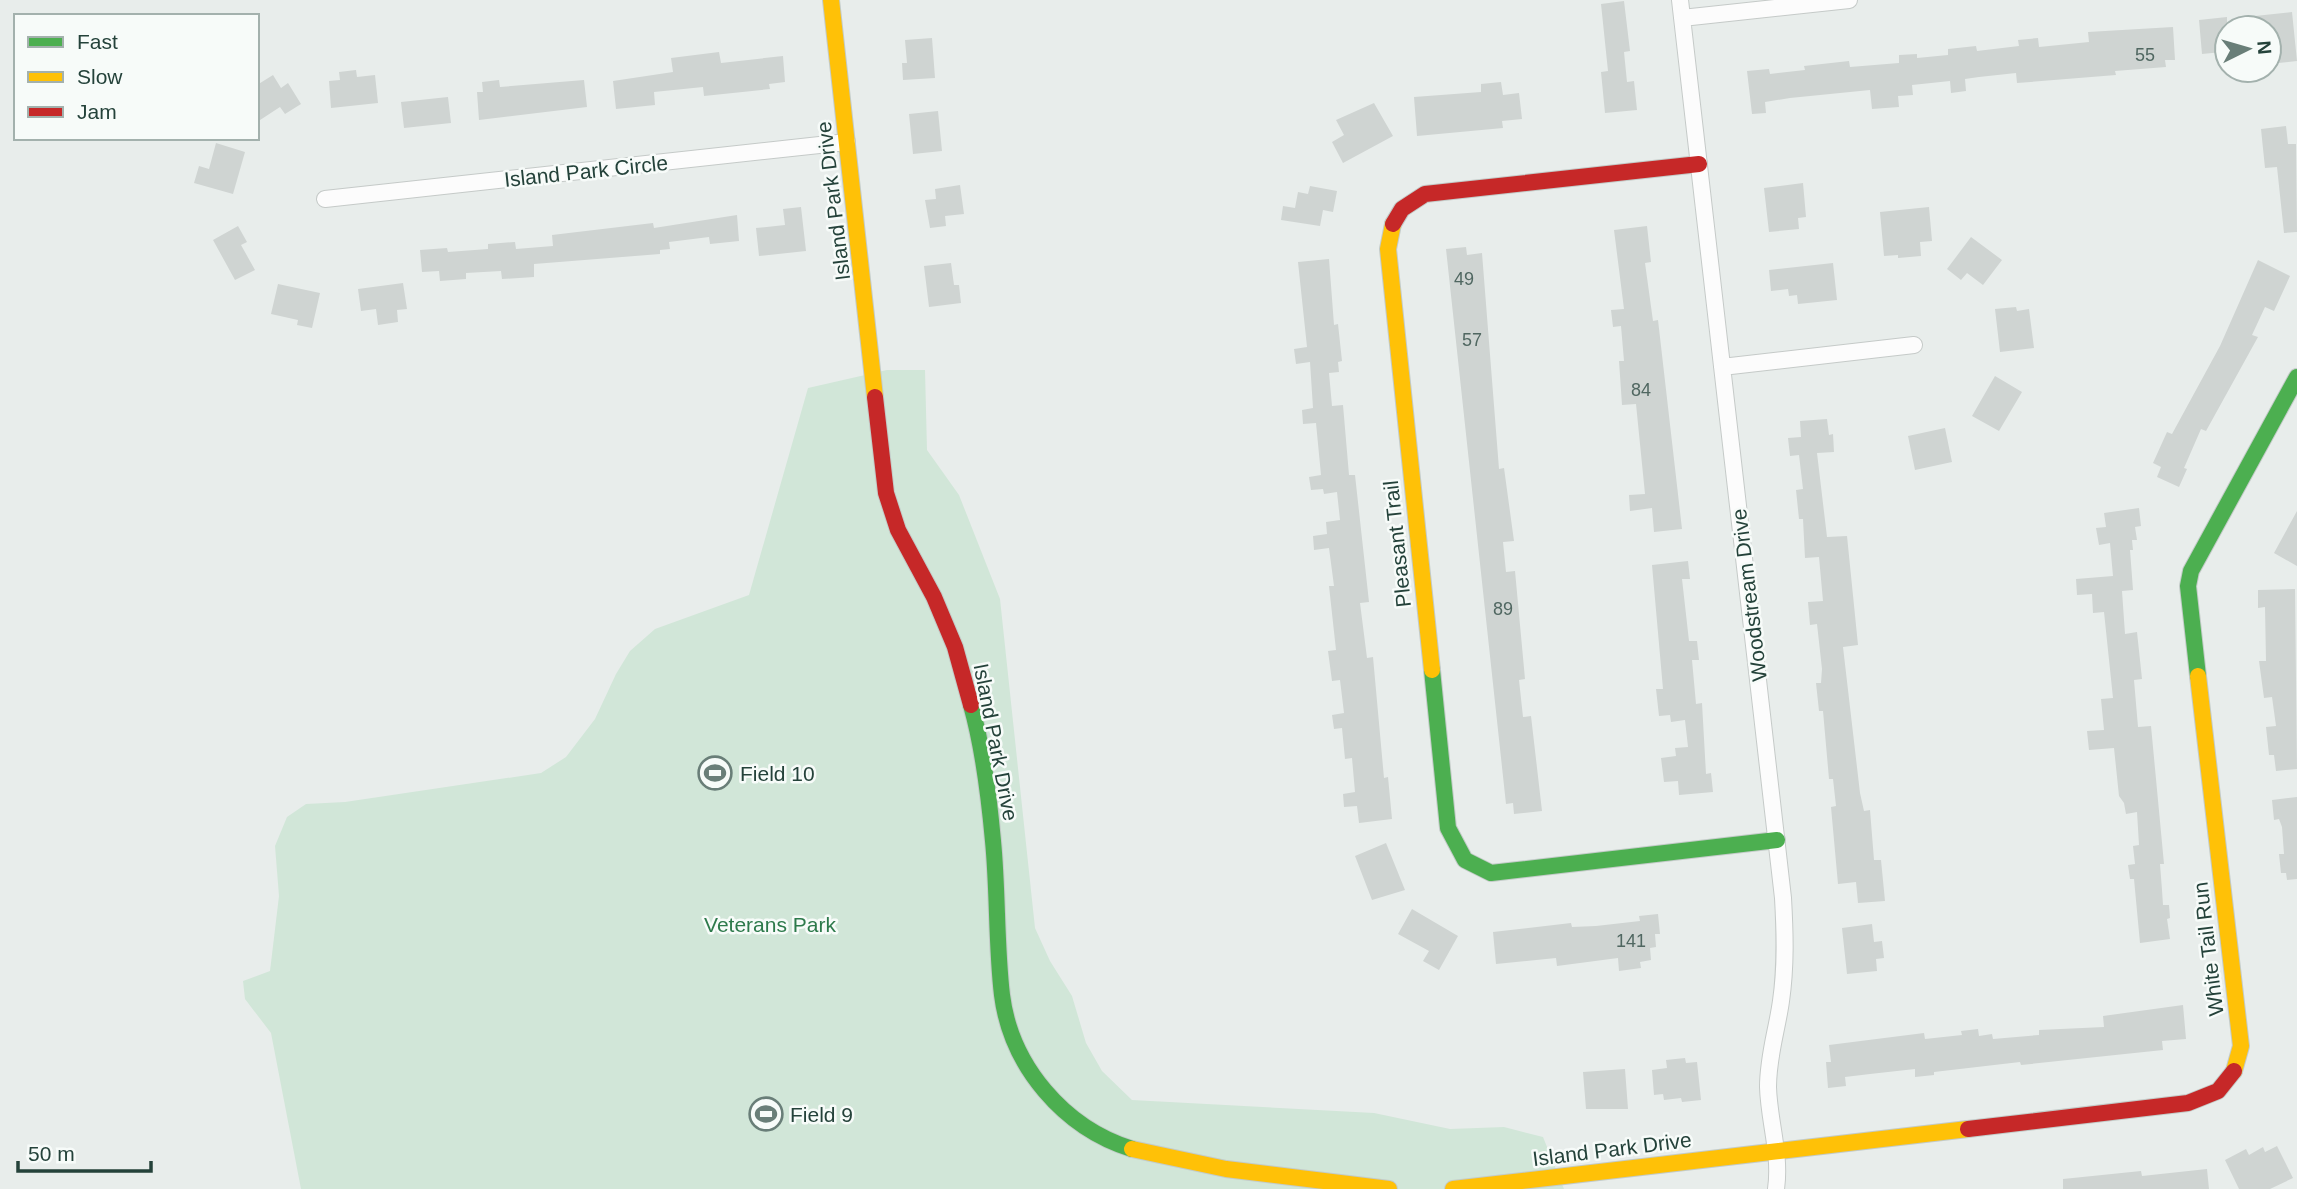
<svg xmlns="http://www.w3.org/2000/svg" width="2297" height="1189" font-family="Arial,sans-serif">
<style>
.green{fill:#d1e6d8}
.building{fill:#cfd4d2}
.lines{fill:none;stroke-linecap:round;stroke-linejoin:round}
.street-casing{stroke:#c5cac8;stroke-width:18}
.fast-casing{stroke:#c3cbc8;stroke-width:18}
.slow-casing{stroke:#c3cbc8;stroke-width:18}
.jam-casing{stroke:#c3cbc8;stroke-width:18}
.street{stroke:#fcfcfc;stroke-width:16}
.fast{stroke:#4caf50;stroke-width:16}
.slow{stroke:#ffc107;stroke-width:16}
.jam{stroke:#c62828;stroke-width:16}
.labels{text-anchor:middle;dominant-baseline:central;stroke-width:5;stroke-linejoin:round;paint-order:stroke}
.number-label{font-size:18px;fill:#506761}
.street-label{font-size:21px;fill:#24423a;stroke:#f7fbf9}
.poi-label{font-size:21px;fill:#24423a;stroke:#f7fbf9;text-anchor:start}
.park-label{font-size:21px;fill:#2d7a4b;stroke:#f7fbf9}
</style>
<rect width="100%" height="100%" fill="#e8edeb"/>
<path class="green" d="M 887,370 L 925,370 L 927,450 L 959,495 L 1000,599 L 1035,928 L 1050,961 L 1072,996 L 1086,1043 L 1102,1071 L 1132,1100 L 1374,1113 L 1450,1129 L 1504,1127 L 1543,1137 L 1564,1189 L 301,1189 L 271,1033 L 245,999 L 243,981 L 270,971 L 279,896 L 275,846 L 287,817 L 306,804 L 345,802 L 541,773 L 566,757 L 595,719 L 616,674 L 630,651 L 655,629 L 749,595 L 808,388 Z"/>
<path class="building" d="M 1624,1 L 1630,51 L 1624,52 L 1627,82 L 1634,81 L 1637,110 L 1605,113 L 1601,72 L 1608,71 L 1601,4 Z
M 2292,12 L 2297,61 L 2269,64 L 2269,28 L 2236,28 L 2236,18 Z
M 2227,17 L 2227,46 L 2221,47 L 2222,52 L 2202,54 L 2199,20 Z
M 2173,27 L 2175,60 L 2165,60 L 2166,67 L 2115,71 L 2116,75 L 2017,83 L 2016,73 L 1979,77 L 1965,79 L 1966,91 L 1951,93 L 1950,81 L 1912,85 L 1913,95 L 1898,96 L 1899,107 L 1872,109 L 1870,90 L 1790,98 L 1765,102 L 1766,113 L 1752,114 L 1747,71 L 1769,69 L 1770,74 L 1805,70 L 1804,66 L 1849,61 L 1850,67 L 1899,63 L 1899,55 L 1917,54 L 1917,58 L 1948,55 L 1948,49 L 1976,46 L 1977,51 L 2019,46 L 2018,40 L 2038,38 L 2039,47 L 2089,42 L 2088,32 Z
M 932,38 L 935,78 L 903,80 L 902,63 L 907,63 L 905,40 Z
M 719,52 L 721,63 L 783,56 L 785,82 L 769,84 L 770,89 L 704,96 L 703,87 L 654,92 L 655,105 L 616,109 L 613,81 L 673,72 L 671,58 Z
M 356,70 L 357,77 L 375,75 L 378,103 L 331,108 L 329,81 L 340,80 L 339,72 Z
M 273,75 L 281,88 L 288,83 L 301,104 L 285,114 L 280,107 L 257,122 L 257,85 Z
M 499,80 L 500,87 L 584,80 L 587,107 L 479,120 L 477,92 L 483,92 L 482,82 Z
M 1501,82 L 1503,95 L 1519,93 L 1522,119 L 1502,121 L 1503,128 L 1417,136 L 1414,97 L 1481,92 L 1481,84 Z
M 448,97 L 451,123 L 404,128 L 401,102 Z
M 1374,103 L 1393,136 L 1343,163 L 1332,142 L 1344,135 L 1336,120 Z
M 938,111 L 942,151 L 913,154 L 909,114 Z
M 2286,126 L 2288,144 L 2296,144 L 2297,232 L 2284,233 L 2277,167 L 2265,168 L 2261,129 Z
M 216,143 L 245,152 L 233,194 L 194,183 L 199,166 L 209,169 Z
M 1803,183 L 1806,217 L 1798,218 L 1799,229 L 1769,232 L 1764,188 Z
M 960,185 L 964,214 L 945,216 L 946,226 L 930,228 L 925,200 L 936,199 L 935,189 Z
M 1310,186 L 1337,191 L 1333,212 L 1323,210 L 1320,226 L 1281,220 L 1283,206 L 1295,208 L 1298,192 L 1308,194 Z
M 801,207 L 806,251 L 759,256 L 756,228 L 785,225 L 783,209 Z
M 1929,207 L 1932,241 L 1920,242 L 1921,256 L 1898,258 L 1898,255 L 1884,256 L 1880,212 Z
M 737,215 L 739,241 L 710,244 L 709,237 L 669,242 L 670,249 L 660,250 L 660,254 L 534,264 L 534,277 L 502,279 L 501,271 L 466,273 L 466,279 L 440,281 L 439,271 L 422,272 L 420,250 L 447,248 L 448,252 L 488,249 L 488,244 L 515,242 L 516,249 L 553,246 L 552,235 L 653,223 L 654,228 Z
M 238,226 L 247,242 L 241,245 L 255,270 L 235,280 L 213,240 Z
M 1647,226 L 1651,262 L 1645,263 L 1653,321 L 1658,320 L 1682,529 L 1654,532 L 1652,508 L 1630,511 L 1629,495 L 1645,494 L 1636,404 L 1622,405 L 1619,361 L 1624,361 L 1621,326 L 1613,327 L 1611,310 L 1624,309 L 1614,230 Z
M 1971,237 L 2002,260 L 1983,285 L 1967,273 L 1961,280 L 1947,269 Z
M 1466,247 L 1467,255 L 1482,253 L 1499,469 L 1504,468 L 1514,541 L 1503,542 L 1506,572 L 1515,571 L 1525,679 L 1519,680 L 1523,717 L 1531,716 L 1542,811 L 1514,814 L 1513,803 L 1506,804 L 1446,249 Z
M 1329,259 L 1334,325 L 1338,324 L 1342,361 L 1338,362 L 1339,372 L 1329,373 L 1332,406 L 1343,405 L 1349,475 L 1355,475 L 1369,602 L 1360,603 L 1367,658 L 1373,657 L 1384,778 L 1388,777 L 1392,819 L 1359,823 L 1357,806 L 1344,807 L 1343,794 L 1355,792 L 1352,758 L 1345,759 L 1342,728 L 1334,729 L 1332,715 L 1344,713 L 1340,680 L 1332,681 L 1328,651 L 1336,650 L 1329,586 L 1334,586 L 1329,548 L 1314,550 L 1313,536 L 1327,534 L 1326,522 L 1340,520 L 1337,492 L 1324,494 L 1323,489 L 1311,490 L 1309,477 L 1321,475 L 1316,423 L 1303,424 L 1302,410 L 1313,408 L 1310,362 L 1296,364 L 1294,349 L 1307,347 L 1298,262 Z
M 2258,260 L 2290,276 L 2274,311 L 2265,307 L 2252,335 L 2258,337 L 2206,431 L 2201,429 L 2184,468 L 2187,469 L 2179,487 L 2157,477 L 2161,467 L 2153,463 L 2167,432 L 2172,434 L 2220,346 Z
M 951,263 L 954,285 L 959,285 L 961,303 L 929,307 L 924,266 Z
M 1833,263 L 1837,300 L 1798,304 L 1797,295 L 1789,296 L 1788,289 L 1771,291 L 1769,270 Z
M 403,283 L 407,309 L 397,310 L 398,322 L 378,325 L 376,309 L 361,311 L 358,289 Z
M 278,284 L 320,293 L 312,328 L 297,325 L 298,320 L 271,314 Z
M 2016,307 L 2017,311 L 2029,309 L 2034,348 L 2000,352 L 1995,309 Z
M 1995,376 L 2022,392 L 1999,431 L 1972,416 Z
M 1827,419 L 1829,435 L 1833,434 L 1834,452 L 1817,453 L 1827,537 L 1847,536 L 1858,645 L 1843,647 L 1860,793 L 1864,811 L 1870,810 L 1874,860 L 1881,860 L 1885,901 L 1858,903 L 1856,882 L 1838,884 L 1831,807 L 1836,806 L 1833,779 L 1829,779 L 1823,711 L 1819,711 L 1816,683 L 1821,683 L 1822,669 L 1817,624 L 1810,625 L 1808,602 L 1823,601 L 1819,557 L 1805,558 L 1803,519 L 1799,519 L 1796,490 L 1803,489 L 1799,455 L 1790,456 L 1788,438 L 1801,437 L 1800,421 Z
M 1945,428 L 1952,462 L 1915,470 L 1908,436 Z
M 2139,508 L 2141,526 L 2135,527 L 2137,540 L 2132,540 L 2133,550 L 2130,550 L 2133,590 L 2122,591 L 2125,634 L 2137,632 L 2142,679 L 2134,680 L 2138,727 L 2151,726 L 2164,864 L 2160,864 L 2162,890 L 2163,905 L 2169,905 L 2170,918 L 2167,919 L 2170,939 L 2140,943 L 2134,879 L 2130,879 L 2128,865 L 2135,864 L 2133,846 L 2139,845 L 2137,812 L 2126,814 L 2124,803 L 2119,796 L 2114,748 L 2089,750 L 2087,731 L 2104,730 L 2101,699 L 2113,698 L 2104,612 L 2093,613 L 2092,594 L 2077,595 L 2076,579 L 2113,576 L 2110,543 L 2099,545 L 2096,528 L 2106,527 L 2104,513 Z
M 2297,511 L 2297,566 L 2274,553 Z
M 1688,561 L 1690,579 L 1682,579 L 1689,641 L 1697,641 L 1699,660 L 1692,660 L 1696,704 L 1702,703 L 1706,774 L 1711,773 L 1713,792 L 1679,795 L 1678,781 L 1664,782 L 1661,758 L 1676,756 L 1675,748 L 1688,747 L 1685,720 L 1671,722 L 1670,715 L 1659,716 L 1656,689 L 1663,689 L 1652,565 Z
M 2295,589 L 2297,769 L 2276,771 L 2274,755 L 2269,755 L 2266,727 L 2276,726 L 2272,697 L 2264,698 L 2259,661 L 2266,661 L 2265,607 L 2258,608 L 2258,590 Z
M 2297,797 L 2297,879 L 2287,880 L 2286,873 L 2281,873 L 2279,854 L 2284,854 L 2282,827 L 2279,819 L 2274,820 L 2272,800 Z
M 1386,843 L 1405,890 L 1372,900 L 1355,856 Z
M 1412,909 L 1458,936 L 1439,970 L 1423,961 L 1429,951 L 1398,934 Z
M 1658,914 L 1660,934 L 1655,934 L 1656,947 L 1650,948 L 1651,960 L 1640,962 L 1641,968 L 1619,971 L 1618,958 L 1557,966 L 1556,958 L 1496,964 L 1493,932 L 1571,923 L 1572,927 L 1596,926 L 1640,921 L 1639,916 Z
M 1872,924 L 1874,942 L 1882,941 L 1884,958 L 1876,959 L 1877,971 L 1847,974 L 1842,928 Z
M 2183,1005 L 2186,1039 L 2162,1041 L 2163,1050 L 2021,1065 L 2020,1062 L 1934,1072 L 1934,1075 L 1915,1077 L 1915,1069 L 1870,1074 L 1845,1077 L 1846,1086 L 1828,1088 L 1826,1062 L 1831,1062 L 1829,1045 L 1924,1033 L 1925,1039 L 1962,1035 L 1961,1031 L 1978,1029 L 1979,1036 L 1992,1034 L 1993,1039 L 2039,1035 L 2039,1030 L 2104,1027 L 2103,1016 Z
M 1685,1058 L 1686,1063 L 1697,1062 L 1701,1100 L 1682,1102 L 1681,1098 L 1664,1100 L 1663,1094 L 1654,1095 L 1652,1070 L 1667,1068 L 1666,1060 Z
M 1625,1069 L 1628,1109 L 1586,1109 L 1583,1072 Z
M 2277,1146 L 2293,1178 L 2270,1189 L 2239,1189 L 2225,1160 L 2246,1149 L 2249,1155 L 2263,1147 L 2265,1152 Z
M 2207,1169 L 2209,1189 L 2063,1189 L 2063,1179 L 2141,1171 L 2142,1176 Z"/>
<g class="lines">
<defs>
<path id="street" d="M 1680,0 L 1783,898 C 1785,933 1786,966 1781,1001 C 1777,1030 1768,1056 1768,1087 C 1769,1122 1781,1154 1776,1189
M 1682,18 L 1849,0
M 325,199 L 847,142
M 1722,367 L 1914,345"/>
<path id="fast" d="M 1432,670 L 1448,828 L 1465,860 L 1491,873 L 1777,840
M 2198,676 L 2188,586 L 2191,571 L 2297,377
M 971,705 C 983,747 989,797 993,841 C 998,892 996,944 1002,995 C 1011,1066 1064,1128 1132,1149"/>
<path id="slow" d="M 831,0 L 875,397
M 1393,224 L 1388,249 L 1432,670
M 2198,676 L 2241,1046 L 2234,1071
M 1132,1149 L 1226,1169 L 1389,1189
M 1453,1189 L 1968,1129"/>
<path id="jam" d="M 1393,224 L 1402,209 L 1425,194 L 1699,164
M 875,397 L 886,493 L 898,530 L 934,597 L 955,647 L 971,705
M 1968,1129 L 2188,1103 L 2218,1091 L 2234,1071"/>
</defs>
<use href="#street" class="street-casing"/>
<use href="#fast" class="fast-casing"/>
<use href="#slow" class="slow-casing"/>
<use href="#jam" class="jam-casing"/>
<use href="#street" class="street"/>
<use href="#fast" class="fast"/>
<use href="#slow" class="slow"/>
<use href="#jam" class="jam"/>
</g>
<defs>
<symbol id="stadium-ring" viewBox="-11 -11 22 22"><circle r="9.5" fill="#f7fbf9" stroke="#697e78" stroke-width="1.5"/><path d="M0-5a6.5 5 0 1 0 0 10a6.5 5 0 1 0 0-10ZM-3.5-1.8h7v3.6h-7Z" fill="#697e78"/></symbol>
</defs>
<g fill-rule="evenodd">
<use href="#stadium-ring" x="696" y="754" width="38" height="38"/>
<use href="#stadium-ring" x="747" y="1095" width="38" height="38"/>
</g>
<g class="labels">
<g class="number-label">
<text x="2145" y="55">55</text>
<text x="1464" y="279">49</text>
<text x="1472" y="340">57</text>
<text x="1641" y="390">84</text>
<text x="1503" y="609">89</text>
<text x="1631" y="941">141</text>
</g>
<g class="street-label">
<text transform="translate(586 171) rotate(-6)">Island Park Circle</text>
<text transform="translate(833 201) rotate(-97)">Island Park Drive</text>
<text transform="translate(1397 544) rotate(-96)">Pleasant Trail</text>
<text transform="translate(1749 595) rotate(-97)">Woodstream Drive</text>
<text transform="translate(996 742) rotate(79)">Island Park Drive</text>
<text transform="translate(2208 949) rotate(-97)">White Tail Run</text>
<text transform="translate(1612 1149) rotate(-7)">Island Park Drive</text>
</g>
<g class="poi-label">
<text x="740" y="773">Field 10</text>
<text x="790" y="1114">Field 9</text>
</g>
<g class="park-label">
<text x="770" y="924">Veterans Park</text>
</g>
</g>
<rect x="14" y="14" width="245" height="126" fill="#f7fbf9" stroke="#a3b1ad" stroke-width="2"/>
<rect x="28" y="37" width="35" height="10" fill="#4caf50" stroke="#a3b1ad" stroke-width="2"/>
<text x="77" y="49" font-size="21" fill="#24423a">Fast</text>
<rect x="28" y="72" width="35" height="10" fill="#ffc107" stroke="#a3b1ad" stroke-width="2"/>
<text x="77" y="84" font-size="21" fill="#24423a">Slow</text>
<rect x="28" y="107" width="35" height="10" fill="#c62828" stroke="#a3b1ad" stroke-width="2"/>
<text x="77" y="119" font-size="21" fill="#24423a">Jam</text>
<g transform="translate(2248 49) rotate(85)"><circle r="33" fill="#f7fbf9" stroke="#a3b1ad" stroke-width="2"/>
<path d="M0-5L12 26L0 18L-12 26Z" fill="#697e78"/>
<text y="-10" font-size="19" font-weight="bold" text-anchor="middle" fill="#24423a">N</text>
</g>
<path d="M18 1161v10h133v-10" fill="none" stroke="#24423a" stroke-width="3.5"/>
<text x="28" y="1161" font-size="21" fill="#24423a" stroke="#f7fbf9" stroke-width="5" paint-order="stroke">50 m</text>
</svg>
